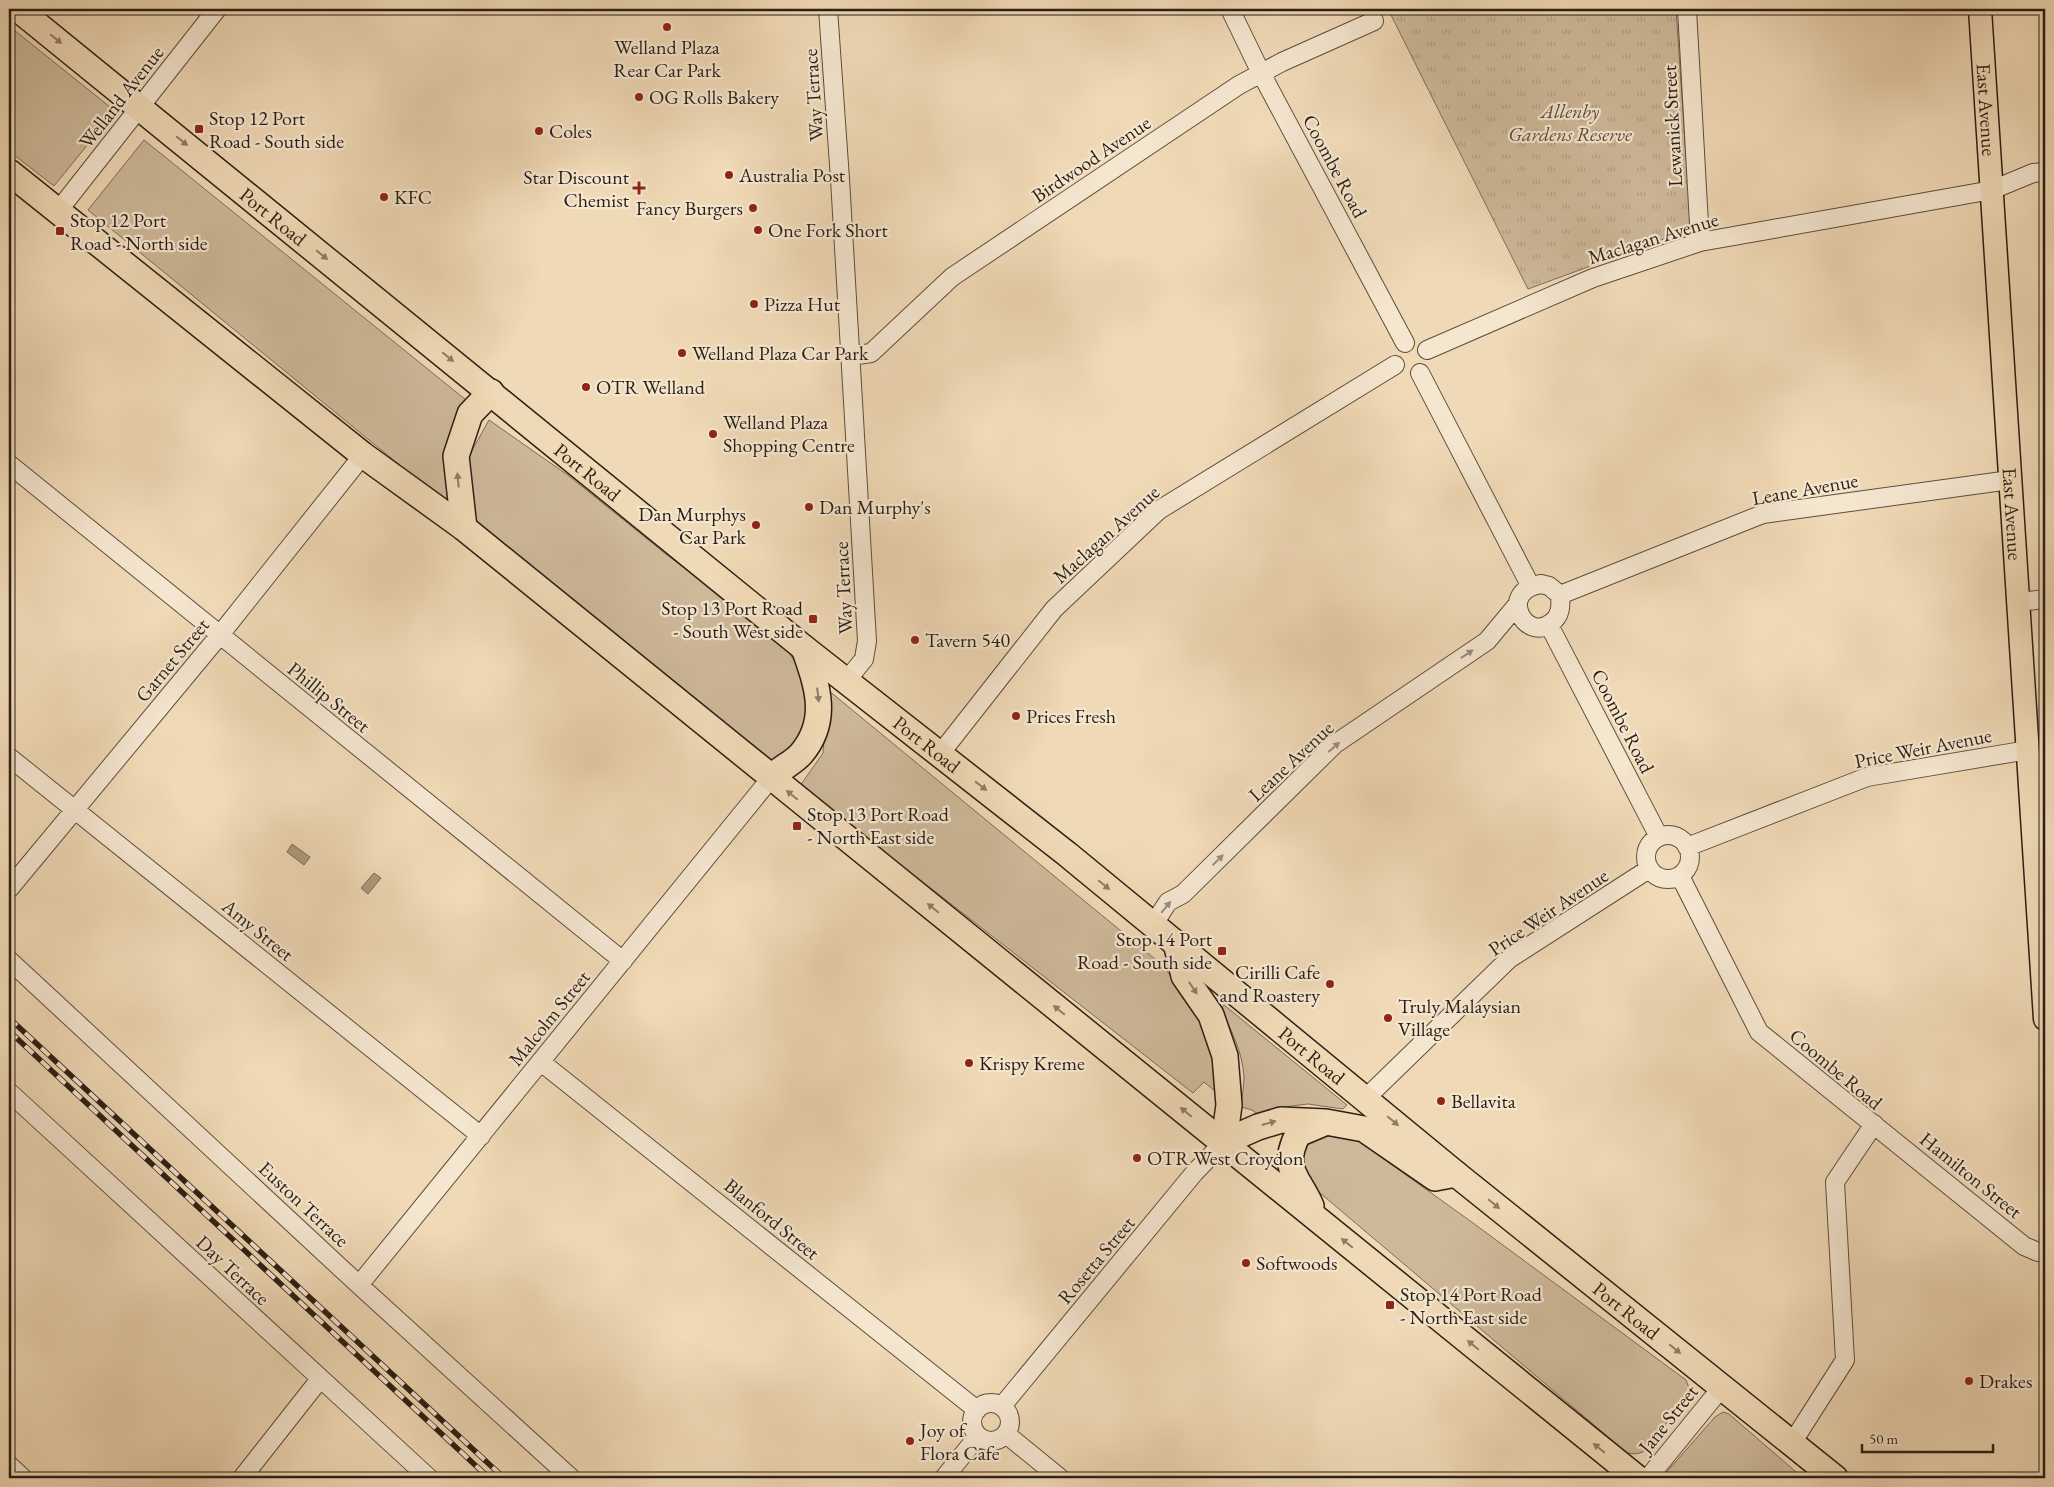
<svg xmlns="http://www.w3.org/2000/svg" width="2054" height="1487" font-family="'EB Garamond',serif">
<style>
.green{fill:#ceb99a;stroke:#7c6c57}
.park{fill:url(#park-tufts);stroke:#7c6c57}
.water{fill:#ad9a7f;stroke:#796954}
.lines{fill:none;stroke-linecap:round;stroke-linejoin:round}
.minor-casing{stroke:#5c4e3c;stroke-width:20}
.major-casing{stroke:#2a1f14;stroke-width:25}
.highway-casing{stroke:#2a1f14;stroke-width:28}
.minor{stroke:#f5e6d0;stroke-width:18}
.major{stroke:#f0d9b6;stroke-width:22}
.highway{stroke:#f0d9b6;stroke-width:25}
.rail-casing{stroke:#2a1f14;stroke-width:5.5}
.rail{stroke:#f5e6d0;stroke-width:4;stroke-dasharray:11;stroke-linecap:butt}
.oneway{fill:#8d7c65}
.oneway2{fill:#9a8c7b}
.poi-dot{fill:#8f2418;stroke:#f5e6d0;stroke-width:2}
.labels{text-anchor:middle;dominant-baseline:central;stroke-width:4.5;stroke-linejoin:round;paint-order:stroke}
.poi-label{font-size:20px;fill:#2a1f14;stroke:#f5e6d0;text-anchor:start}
.street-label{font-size:20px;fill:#2a1f14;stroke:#f5e6d0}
.park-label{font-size:20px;font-style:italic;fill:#5b4d3c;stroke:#f5e6d0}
</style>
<defs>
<pattern id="park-tufts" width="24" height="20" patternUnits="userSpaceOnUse" patternTransform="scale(1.25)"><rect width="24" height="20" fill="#ceb99a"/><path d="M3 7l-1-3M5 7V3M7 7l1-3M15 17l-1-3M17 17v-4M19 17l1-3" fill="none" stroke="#b19f84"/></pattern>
</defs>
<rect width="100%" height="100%" fill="#f0d9b6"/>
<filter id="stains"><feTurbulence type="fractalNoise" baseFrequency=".004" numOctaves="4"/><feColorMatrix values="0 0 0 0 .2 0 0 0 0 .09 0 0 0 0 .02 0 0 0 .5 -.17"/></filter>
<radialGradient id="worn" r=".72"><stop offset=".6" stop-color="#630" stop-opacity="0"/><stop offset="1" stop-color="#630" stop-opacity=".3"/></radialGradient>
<path class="green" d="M 9,26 L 115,111 L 54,186 L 9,151 Z
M 144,140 L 471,404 L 451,507 L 88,210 Z
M 489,420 L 569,476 L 667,555 L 776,635 L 812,685 L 811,725 L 771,766 L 481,533 L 471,510 L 469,456 Z
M 828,690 L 1155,959 L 1187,992 L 1212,1034 L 1226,1100 L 1204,1082 L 1193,1093 L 800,786 L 823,753 Z
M 1224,1005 L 1347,1105 L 1343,1109 L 1308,1104 L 1283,1107 L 1261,1116 L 1252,1110 L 1241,1107 C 1242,1097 1244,1086 1244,1076 C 1242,1052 1232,1030 1220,1009 Z
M 1340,1134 L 1356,1139 L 1473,1223 L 1686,1380 L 1689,1388 L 1688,1397 L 1643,1452 L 1636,1454 L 1627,1453 L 1313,1187 C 1300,1166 1299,1166 1309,1142 L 1329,1135 Z
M 1723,1412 L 1729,1414 L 1803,1478 L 1664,1478 L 1664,1475 L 1715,1417 Z"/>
<path class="park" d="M 1388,9 L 1676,9 L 1691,229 L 1528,289 Z"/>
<path class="water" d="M 292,844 L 310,857 L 304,865 L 287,852 Z
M 374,873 L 381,878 L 368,894 L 361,888 Z"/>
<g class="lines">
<defs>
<path id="minor" d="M 828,9 L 840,179 L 867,641 L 864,659 L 847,680
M 1230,9 L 1261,73 L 1405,343
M 1687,9 L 1700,242
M 58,211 L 217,9
M 1427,350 L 1593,278 L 1700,242 L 1992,190 L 2033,173 L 2045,172
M 850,356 L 871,353 L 952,277 L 1239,85 L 1282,62 L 1374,21
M 1420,373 L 1530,585
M 9,464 L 623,961
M 1541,584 L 1549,586 L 1560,595 C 1561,606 1561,616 1551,623 C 1525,643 1497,591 1541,584 Z
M 1560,595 L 1763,514 L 2010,480
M 2018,602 L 2045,599
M 1549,625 L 1659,837
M 940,754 L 1054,609 L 1159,510 L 1395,365
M 9,757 L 481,1136
M1646 857a22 22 0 1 1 44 0a22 22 0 1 1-44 0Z
M 1687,847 L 1867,777 L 2028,750
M 1680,876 L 1759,1032 L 2024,1246 L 2038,1252 L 2045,1252
M 9,889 L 219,636 L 363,455
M 1153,925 L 1168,902 L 1183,894 L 1335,744 L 1487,641 L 1517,605
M 9,960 L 359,1285 L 571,1478
M 541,1062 L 977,1410
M 9,1092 L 429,1478
M 1366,1098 L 1509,959 L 1649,869
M 359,1285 L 771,778
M972 1422a19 19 0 1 1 38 0a19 19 0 1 1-38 0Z
M 1002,1406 L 1195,1172 L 1224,1142
M 1006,1434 L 1060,1478
M 1792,1443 L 1845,1360 L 1835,1182 L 1874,1124
M 9,1465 L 23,1478
M 242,1478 L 320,1379
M 944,1478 L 978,1436
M 1648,1478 L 1722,1387"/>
<g id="major">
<path id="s1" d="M 1980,9 L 2045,1019"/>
</g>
<g id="highway">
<path id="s2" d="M 18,9 L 804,648 L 1067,854 L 1456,1174 L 1835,1478"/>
<path d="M 9,172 L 363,455 L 464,528 L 1637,1478"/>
<path d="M 464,528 L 456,456 L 470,414 L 491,392"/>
<path d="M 771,778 C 780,768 792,764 801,754 C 830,720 817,685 804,648"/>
<path d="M 1176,943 L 1184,976 L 1211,1015 L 1225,1056 L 1229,1105 L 1224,1142"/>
<path d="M 1224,1142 L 1258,1127 L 1281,1120 L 1326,1122 L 1364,1129 L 1435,1178 L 1456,1174"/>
<path d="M 1311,1206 C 1298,1176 1280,1169 1298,1134 L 1324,1123"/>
</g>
</defs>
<use href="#minor" class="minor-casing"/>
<use href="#major" class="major-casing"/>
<use href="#highway" class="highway-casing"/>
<use href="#minor" class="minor"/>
<use href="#major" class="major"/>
<use href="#highway" class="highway"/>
<defs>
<path id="rail" d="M 9,1018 L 504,1478
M 9,1031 L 489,1478"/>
</defs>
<use href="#rail" class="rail-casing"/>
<use href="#rail" class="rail"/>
</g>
<defs><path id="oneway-solid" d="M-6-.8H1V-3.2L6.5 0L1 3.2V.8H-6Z" transform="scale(1.25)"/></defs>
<g class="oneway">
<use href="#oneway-solid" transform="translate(56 39) rotate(39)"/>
<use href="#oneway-solid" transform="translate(182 141) rotate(39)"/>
<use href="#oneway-solid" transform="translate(322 255) rotate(39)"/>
<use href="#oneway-solid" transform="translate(448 357) rotate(39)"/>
<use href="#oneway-solid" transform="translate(458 480) rotate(-95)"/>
<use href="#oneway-solid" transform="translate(818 695) rotate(83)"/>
<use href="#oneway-solid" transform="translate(981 786) rotate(38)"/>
<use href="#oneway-solid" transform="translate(792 795) rotate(-141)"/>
<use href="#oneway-solid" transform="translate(1104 885) rotate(39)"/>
<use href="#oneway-solid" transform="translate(933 908) rotate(-141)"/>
<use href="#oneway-solid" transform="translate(1193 988) rotate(56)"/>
<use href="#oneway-solid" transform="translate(1059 1010) rotate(-141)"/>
<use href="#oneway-solid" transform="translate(1186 1112) rotate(-141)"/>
<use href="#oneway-solid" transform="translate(1393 1121) rotate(40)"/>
<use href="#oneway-solid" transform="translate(1269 1123) rotate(-16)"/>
<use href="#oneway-solid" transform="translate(1494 1204) rotate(39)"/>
<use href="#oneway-solid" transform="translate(1347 1243) rotate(-141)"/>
<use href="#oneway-solid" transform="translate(1473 1345) rotate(-141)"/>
<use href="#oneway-solid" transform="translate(1675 1349) rotate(39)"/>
<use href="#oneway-solid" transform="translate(1599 1448) rotate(-141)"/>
</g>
<g class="oneway2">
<use href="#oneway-solid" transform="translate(1467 654) rotate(-34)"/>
<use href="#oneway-solid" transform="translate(1334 747) rotate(-41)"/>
<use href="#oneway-solid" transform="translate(1218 860) rotate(-44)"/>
<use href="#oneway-solid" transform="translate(1166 907) rotate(-51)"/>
</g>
<g class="poi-dot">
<circle cx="667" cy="27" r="5"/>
<circle cx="639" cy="97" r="5"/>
<rect x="194" y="124" width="10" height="10" rx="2.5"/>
<circle cx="539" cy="131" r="5"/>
<circle cx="729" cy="175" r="5"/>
<path d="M636.5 180.5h5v5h5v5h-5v5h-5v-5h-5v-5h5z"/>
<circle cx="384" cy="197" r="5"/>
<circle cx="753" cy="208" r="5"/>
<circle cx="758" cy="230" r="5"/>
<rect x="55" y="226" width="10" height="10" rx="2.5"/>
<circle cx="754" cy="304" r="5"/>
<circle cx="682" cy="353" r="5"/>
<circle cx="586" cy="387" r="5"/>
<circle cx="713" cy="434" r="5"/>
<circle cx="809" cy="507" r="5"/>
<circle cx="756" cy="525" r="5"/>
<rect x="808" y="614" width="10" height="10" rx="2.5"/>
<circle cx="915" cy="640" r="5"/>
<circle cx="1016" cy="716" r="5"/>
<rect x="792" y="821" width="10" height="10" rx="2.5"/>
<rect x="1217" y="946" width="10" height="10" rx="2.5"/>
<circle cx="1330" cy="984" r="5"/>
<circle cx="1388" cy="1018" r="5"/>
<circle cx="969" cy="1063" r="5"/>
<circle cx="1441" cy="1101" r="5"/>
<circle cx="1137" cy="1158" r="5"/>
<circle cx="1246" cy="1263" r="5"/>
<rect x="1385" y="1300" width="10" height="10" rx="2.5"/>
<circle cx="1969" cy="1381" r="5"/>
<circle cx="910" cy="1441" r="5"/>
</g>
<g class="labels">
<g class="poi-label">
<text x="667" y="47" text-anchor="middle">Welland Plaza<tspan x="667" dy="23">Rear Car Park</tspan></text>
<text x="649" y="97">OG Rolls Bakery</text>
<text x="209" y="118">Stop 12 Port<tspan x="209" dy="23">Road - South side</tspan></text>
<text x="549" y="131">Coles</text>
<text x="739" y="175">Australia Post</text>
<text x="629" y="177" text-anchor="end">Star Discount<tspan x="629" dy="23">Chemist</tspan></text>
<text x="394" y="197">KFC</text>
<text x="743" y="208" text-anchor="end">Fancy Burgers</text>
<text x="70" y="220">Stop 12 Port<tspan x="70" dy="23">Road - North side</tspan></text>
<text x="768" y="230">One Fork Short</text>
<text x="764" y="304">Pizza Hut</text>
<text x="692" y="353">Welland Plaza Car Park</text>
<text x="596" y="387">OTR Welland</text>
<text x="723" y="422">Welland Plaza<tspan x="723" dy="23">Shopping Centre</tspan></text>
<text x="819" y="507">Dan Murphy's</text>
<text x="746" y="514" text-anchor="end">Dan Murphys<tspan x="746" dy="23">Car Park</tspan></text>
<text x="803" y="608" text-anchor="end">Stop 13 Port Road<tspan x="803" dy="23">- South West side</tspan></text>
<text x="925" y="640">Tavern 540</text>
<text x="1026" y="716">Prices Fresh</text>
<text x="807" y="814">Stop 13 Port Road<tspan x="807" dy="23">- North East side</tspan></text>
<text x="1212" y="939" text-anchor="end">Stop 14 Port<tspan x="1212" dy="23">Road - South side</tspan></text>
<text x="1320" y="972" text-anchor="end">Cirilli Cafe<tspan x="1320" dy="23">and Roastery</tspan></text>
<text x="1398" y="1006">Truly Malaysian<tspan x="1398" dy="23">Village</tspan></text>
<text x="979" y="1063">Krispy Kreme</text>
<text x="1451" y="1101">Bellavita</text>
<text x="1147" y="1158">OTR West Croydon</text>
<text x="1256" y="1263">Softwoods</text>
<text x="1400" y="1294">Stop 14 Port Road<tspan x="1400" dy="23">- North East side</tspan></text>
<text x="1979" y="1381">Drakes</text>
<text x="920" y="1430">Joy of<tspan x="920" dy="23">Flora Cafe</tspan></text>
</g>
<g class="street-label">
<text transform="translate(813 95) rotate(-94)">Way Terrace</text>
<text transform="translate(121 97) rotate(-52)">Welland Avenue</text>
<text stroke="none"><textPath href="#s1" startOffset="101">East Avenue</textPath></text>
<text transform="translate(1672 126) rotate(-93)">Lewanick Street</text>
<text transform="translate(1091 159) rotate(-34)">Birdwood Avenue</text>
<text transform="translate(1335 166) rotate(62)">Coombe Road</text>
<text stroke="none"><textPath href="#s2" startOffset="329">Port Road</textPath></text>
<text transform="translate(1653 238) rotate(-17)">Maclagan Avenue</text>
<text stroke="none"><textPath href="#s2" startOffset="734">Port Road</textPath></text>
<text transform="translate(1805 489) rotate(-10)">Leane Avenue</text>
<text stroke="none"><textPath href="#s1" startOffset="506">East Avenue</textPath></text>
<text transform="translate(1106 534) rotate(-42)">Maclagan Avenue</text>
<text transform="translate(843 588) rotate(-93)">Way Terrace</text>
<text transform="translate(172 660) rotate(-50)">Garnet Street</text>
<text transform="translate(329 697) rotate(39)">Phillip Street</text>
<text transform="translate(1623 721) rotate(63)">Coombe Road</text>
<text stroke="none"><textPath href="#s2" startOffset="1169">Port Road</textPath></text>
<text transform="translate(1923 748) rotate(-11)">Price Weir Avenue</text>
<text transform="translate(1291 761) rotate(-43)">Leane Avenue</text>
<text transform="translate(1548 912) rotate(-34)">Price Weir Avenue</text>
<text transform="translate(258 930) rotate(39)">Amy Street</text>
<text transform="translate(549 1018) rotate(-51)">Malcolm Street</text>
<text stroke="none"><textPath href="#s2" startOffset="1664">Port Road</textPath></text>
<text transform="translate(1836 1069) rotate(40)">Coombe Road</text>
<text transform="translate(1971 1175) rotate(39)">Hamilton Street</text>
<text transform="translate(304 1204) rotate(43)">Euston Terrace</text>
<text transform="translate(772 1219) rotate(39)">Blanford Street</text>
<text transform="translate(1096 1260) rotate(-50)">Rosetta Street</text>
<text transform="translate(233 1270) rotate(43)">Day Terrace</text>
<text stroke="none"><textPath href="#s2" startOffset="2069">Port Road</textPath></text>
<text transform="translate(1668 1419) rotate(-51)">Jane Street</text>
</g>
<g class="park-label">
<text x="1570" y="111">Allenby<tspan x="1570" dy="23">Gardens Reserve</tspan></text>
</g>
</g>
<rect width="2054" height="1487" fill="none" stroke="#f0d9b6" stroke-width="30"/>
<rect x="10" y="10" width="2034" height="1467" fill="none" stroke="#2a1f14" stroke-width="2.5"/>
<rect x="15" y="15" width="2024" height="1457" fill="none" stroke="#2a1f14"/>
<path d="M1862 1444v8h131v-8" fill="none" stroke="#2a1f14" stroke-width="2.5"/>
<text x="1869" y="1444" font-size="15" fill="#2a1f14" stroke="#f5e6d0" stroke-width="4" paint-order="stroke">50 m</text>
<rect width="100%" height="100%" filter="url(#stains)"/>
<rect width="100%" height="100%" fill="url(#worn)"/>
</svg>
